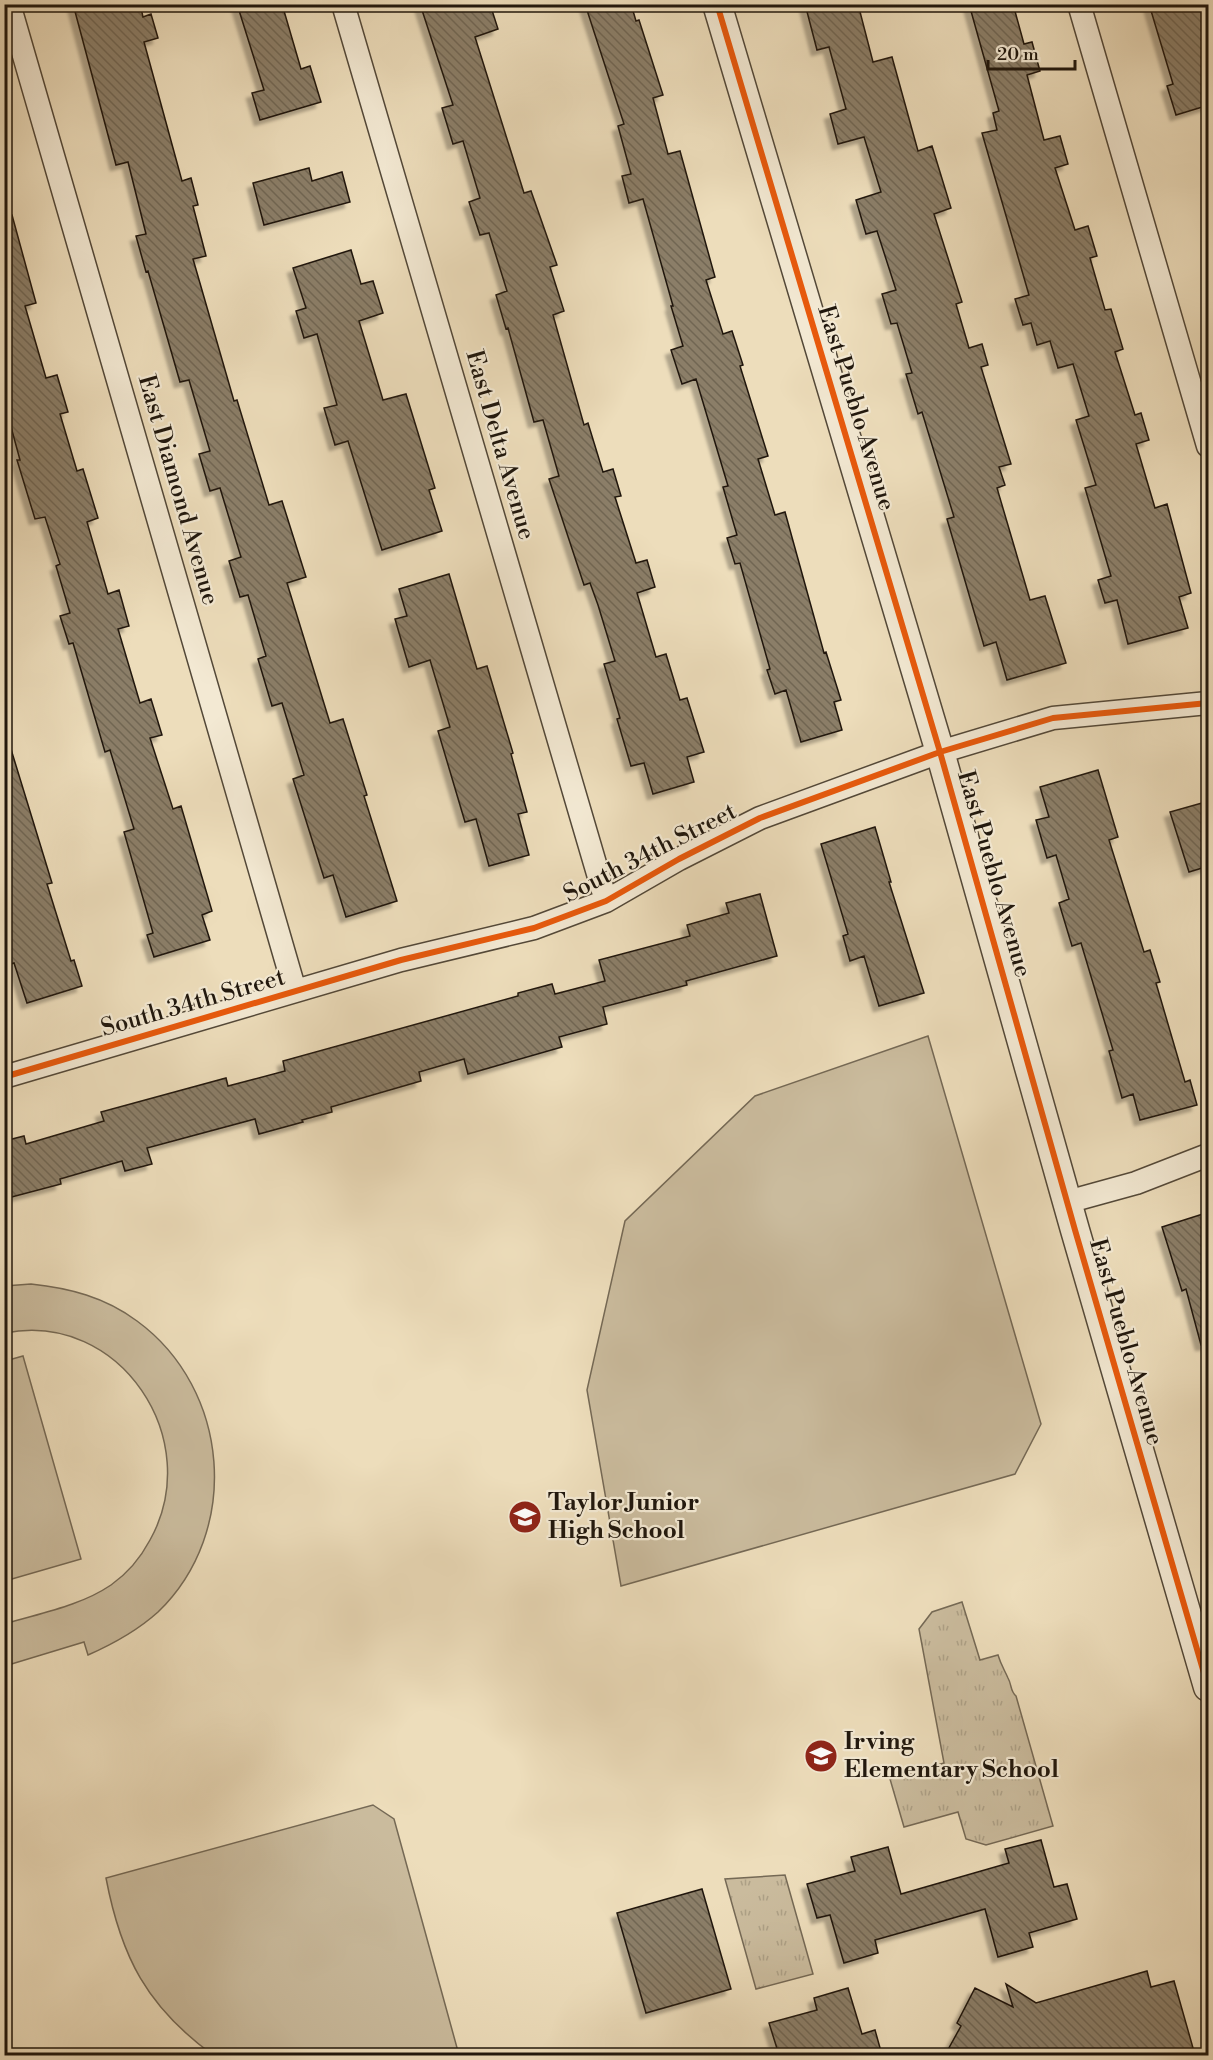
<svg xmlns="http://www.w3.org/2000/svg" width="1213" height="2060" font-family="'Libre Bodoni',serif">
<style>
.grass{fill:url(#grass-tufts);stroke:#756955;stroke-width:1.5}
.garden{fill:#cabb9d;stroke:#756955;stroke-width:1.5}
.building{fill:url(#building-back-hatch);stroke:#20170d;stroke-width:1.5;filter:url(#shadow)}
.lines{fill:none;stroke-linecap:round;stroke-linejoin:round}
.minor-casing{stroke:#534838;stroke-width:25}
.tertiary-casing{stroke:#534838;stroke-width:31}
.minor{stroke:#f3e9d3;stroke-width:22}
.tertiary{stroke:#f3e9d3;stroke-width:28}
.cycleway-casing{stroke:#f3e9d3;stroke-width:10}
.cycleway{stroke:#e8590c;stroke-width:6}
.labels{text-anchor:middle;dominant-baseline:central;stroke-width:4.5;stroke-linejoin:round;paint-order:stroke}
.street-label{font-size:24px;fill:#20170d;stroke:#f3e9d3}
.poi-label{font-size:24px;font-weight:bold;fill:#20170d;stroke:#f3e9d3;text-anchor:start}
</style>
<defs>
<pattern id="grass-tufts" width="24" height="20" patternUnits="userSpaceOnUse" patternTransform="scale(1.5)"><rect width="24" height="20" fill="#cabb9d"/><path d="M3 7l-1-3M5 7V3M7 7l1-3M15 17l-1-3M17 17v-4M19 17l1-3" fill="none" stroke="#ada086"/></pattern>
<pattern id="building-back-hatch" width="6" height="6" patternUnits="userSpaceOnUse" patternTransform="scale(1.5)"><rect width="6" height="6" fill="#8b7e67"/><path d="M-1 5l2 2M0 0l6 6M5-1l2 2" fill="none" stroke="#716653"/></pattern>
<filter id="shadow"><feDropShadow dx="-5.5" dy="5.5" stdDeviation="1.5" flood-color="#0004"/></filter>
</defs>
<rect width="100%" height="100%" fill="#edddbb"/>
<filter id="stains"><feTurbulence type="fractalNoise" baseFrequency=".00333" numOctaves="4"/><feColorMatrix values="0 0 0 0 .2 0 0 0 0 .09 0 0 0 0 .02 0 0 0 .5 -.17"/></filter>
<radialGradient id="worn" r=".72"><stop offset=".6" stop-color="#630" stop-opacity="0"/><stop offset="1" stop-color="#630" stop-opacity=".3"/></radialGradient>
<path class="grass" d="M 962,1602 L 980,1660 L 998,1655 C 1001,1665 1004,1669 1008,1678 C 1012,1685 1010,1691 1016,1696 L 1053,1826 L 986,1845 L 966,1839 L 958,1812 L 904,1827 L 890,1779 L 944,1763 L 919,1629 L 932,1612 Z
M 785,1875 L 813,1974 L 756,1989 L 725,1879 Z"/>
<path class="garden" d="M 928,1036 L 1041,1424 L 1015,1474 L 621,1586 L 587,1390 L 625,1221 L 755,1096 Z
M 31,1284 C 69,1288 105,1297 137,1321 C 230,1389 242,1531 158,1612 C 137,1631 113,1644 88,1655 L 84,1642 L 5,1666 L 5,1624 C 41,1613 80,1606 111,1585 C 128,1573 141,1557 150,1540 C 206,1440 120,1310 5,1333 L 5,1286 Z
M 23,1356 L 81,1559 L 5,1581 L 5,1361 Z
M 373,1805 L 394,1819 L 459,2055 L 213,2055 C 147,2007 121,1957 106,1878 Z"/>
<path class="building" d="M 73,4 L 140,4 L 143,17 L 151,14 L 158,38 L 144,42 L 182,181 L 191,178 L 198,205 L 193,206 L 206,256 L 193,259 L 234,401 L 237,400 L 269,505 L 282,501 L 306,577 L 287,583 L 330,723 L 343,719 L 367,795 L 364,796 L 397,901 L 346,917 L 333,875 L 324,878 L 293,779 L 304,775 L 282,703 L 272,706 L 258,659 L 266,656 L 248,595 L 240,597 L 229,561 L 241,557 L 220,488 L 210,491 L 199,454 L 210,451 L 189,380 L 180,382 L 148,271 L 146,272 L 136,236 L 146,234 L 128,162 L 116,165 Z
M 237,4 L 282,4 L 301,69 L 310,66 L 321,102 L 260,120 L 252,93 L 264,90 Z
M 420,4 L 490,4 L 498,29 L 475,37 L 524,193 L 531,191 L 557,265 L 550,267 L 564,311 L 553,315 L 584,425 L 588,423 L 603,472 L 613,469 L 621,496 L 615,497 L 636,563 L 647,560 L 655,587 L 637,593 L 656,657 L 666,654 L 680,700 L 687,698 L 704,752 L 687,757 L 694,782 L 653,794 L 644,763 L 631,766 L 617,719 L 620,718 L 604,664 L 615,661 L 598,605 L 590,583 L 584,585 L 549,479 L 559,476 L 543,420 L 534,422 L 508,328 L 506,329 L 496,295 L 507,291 L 489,233 L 480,235 L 469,202 L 480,198 L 463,141 L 453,144 L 442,108 L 453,105 Z
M 585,4 L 631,4 L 636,21 L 639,20 L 663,95 L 653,98 L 668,154 L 680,151 L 715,277 L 706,280 L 723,334 L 732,331 L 743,365 L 740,366 L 768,456 L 758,459 L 775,515 L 785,512 L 824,653 L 826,652 L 841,700 L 834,702 L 842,730 L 801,742 L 786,690 L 775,694 L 767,670 L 770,669 L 740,563 L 735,564 L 727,538 L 737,535 L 723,487 L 728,486 L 696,379 L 682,384 L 671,350 L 683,346 L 671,306 L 673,306 L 643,199 L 629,203 L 622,176 L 631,174 L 618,126 L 624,124 Z
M 805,4 L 858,4 L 873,62 L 892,57 L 918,151 L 932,146 L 951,208 L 934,214 L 962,302 L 956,304 L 969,348 L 982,344 L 988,365 L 981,367 L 1011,464 L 999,467 L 1005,485 L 997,488 L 1030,600 L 1045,596 L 1066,663 L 1007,680 L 996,642 L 984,646 L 947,519 L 954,517 L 922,412 L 918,414 L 906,374 L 912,373 L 897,323 L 891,324 L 882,294 L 896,290 L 877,231 L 866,234 L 856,200 L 881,192 L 864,137 L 838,144 L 830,114 L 846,109 L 829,47 L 817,50 Z
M 969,4 L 1013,4 L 1024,44 L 1032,42 L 1040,71 L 1027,75 L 1044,140 L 1060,136 L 1068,164 L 1055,168 L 1075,230 L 1088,226 L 1097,256 L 1090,258 L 1105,310 L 1111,309 L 1123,349 L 1115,352 L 1135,415 L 1141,413 L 1149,440 L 1136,444 L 1155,508 L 1167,504 L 1191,593 L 1179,597 L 1188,628 L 1128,644 L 1117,600 L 1105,603 L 1098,580 L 1111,576 L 1085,488 L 1096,485 L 1076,420 L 1089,416 L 1073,364 L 1058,368 L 1050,341 L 1037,345 L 1031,323 L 1023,325 L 1015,299 L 1029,295 L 982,133 L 997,130 L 993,113 L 999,111 Z
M 1149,4 L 1209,4 L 1209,105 L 1176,115 L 1167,86 L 1173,84 Z
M 309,168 L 312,181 L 342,172 L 350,202 L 264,225 L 253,183 Z
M 12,215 L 36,303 L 25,306 L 46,378 L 57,375 L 68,412 L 60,414 L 77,471 L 83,469 L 98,518 L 87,522 L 108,594 L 119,590 L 129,626 L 118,629 L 140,703 L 151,699 L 162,735 L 150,738 L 173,809 L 181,806 L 212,911 L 202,915 L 210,940 L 154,957 L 147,935 L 153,933 L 124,832 L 134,829 L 110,750 L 105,752 L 73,643 L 69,644 L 60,616 L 70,613 L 56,566 L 60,564 L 45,517 L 35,519 L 17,460 L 20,460 L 4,401 L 4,216 Z
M 351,250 L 361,284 L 373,281 L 383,313 L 359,321 L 383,400 L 406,394 L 435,488 L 429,490 L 442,531 L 382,550 L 348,441 L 335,445 L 324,408 L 337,405 L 317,334 L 304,338 L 296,311 L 306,308 L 293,268 Z
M 449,574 L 477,669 L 487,666 L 513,753 L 511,754 L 527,812 L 518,814 L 529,855 L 489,866 L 476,819 L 465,822 L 438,731 L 450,727 L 430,660 L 409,667 L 395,619 L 407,616 L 399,589 Z
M 10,746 L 52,883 L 47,884 L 71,961 L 74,960 L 82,986 L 27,1003 L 14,963 L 4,966 L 4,747 Z
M 1098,770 L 1118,837 L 1109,840 L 1144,952 L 1150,950 L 1160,982 L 1156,983 L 1185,1082 L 1190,1080 L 1197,1105 L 1140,1120 L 1133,1094 L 1122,1098 L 1109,1051 L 1113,1050 L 1081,943 L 1072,946 L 1059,903 L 1069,899 L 1056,855 L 1047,858 L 1036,820 L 1049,817 L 1040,787 Z
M 1209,801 L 1209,866 L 1189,872 L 1170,812 Z
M 875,827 L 891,882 L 889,882 L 924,993 L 879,1006 L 864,956 L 850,961 L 843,936 L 848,934 L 821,844 Z
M 760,894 L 777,956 L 686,981 L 687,985 L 603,1007 L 607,1024 L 559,1037 L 562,1047 L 468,1074 L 464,1059 L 419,1072 L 421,1081 L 331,1107 L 332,1112 L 302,1120 L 303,1122 L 259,1134 L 255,1119 L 147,1148 L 152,1164 L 125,1171 L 122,1161 L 60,1179 L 61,1184 L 4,1199 L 4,1141 L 24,1136 L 26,1144 L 104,1121 L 101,1112 L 226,1078 L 228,1086 L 285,1071 L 283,1061 L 518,996 L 518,993 L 552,984 L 555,994 L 605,981 L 599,960 L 690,936 L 687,925 L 729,913 L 726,903 Z
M 1209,1212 L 1209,1344 L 1201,1345 L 1186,1289 L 1182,1291 L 1162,1227 Z
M 1041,1840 L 1054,1887 L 1067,1884 L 1077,1919 L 1029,1933 L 1033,1947 L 998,1957 L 985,1909 L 875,1940 L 878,1953 L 844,1963 L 830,1915 L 817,1918 L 807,1884 L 855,1871 L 851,1857 L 888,1847 L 901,1894 L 1009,1863 L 1005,1849 Z
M 702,1889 L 731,1989 L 646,2013 L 617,1913 Z
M 1147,1971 L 1151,1987 L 1174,1981 L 1195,2055 L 945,2055 L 961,2026 L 957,2023 L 975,1988 L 1013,2007 L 1006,1984 L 1036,2003 Z
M 848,1988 L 862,2034 L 875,2030 L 882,2055 L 779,2055 L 769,2023 L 817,2010 L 814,1998 Z"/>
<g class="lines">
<defs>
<path id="minor" d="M 9,4 L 295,991
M 343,4 L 606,901
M 1079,4 L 1208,446
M 4,1077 L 401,960 L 534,928 L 606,901 L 679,859 L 760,818 L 940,752 L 1053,718 L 1208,703
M 1067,1202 L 1136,1183 L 1208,1155"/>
<path id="tertiary" d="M 717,4 L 940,752 L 1075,1230 L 1208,1687"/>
</defs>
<use href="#minor" class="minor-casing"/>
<use href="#tertiary" class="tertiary-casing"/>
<use href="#minor" class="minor"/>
<use href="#tertiary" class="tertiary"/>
<defs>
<path id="cycleway" d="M 717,4 L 940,752 L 1075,1230 L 1208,1687
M 4,1077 L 401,960 L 534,928 L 606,901 L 679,859 L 760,818 L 940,752 L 1053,718 L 1208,703"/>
</defs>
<use href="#cycleway" class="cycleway-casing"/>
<use href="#cycleway" class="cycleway"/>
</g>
<defs>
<symbol id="school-disc" viewBox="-11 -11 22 22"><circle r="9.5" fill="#8f2418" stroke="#f3e9d3"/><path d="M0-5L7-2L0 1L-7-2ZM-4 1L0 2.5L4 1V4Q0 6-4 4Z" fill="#fff"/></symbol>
</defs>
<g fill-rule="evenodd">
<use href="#school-disc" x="506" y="1498" width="38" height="38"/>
<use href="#school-disc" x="802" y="1737" width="38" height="38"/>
</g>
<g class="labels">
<g class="street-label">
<text transform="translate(856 408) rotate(73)">East Pueblo Avenue</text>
<text transform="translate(500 445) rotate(74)">East Delta Avenue</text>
<text transform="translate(178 490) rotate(74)">East Diamond Avenue</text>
<text transform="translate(650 853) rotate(-27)">South 34th Street</text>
<text transform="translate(994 874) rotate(74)">East Pueblo Avenue</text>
<text transform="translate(193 1003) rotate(-16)">South 34th Street</text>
<text transform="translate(1126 1342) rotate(74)">East Pueblo Avenue</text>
</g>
<g class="poi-label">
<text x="548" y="1503">Taylor Junior<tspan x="548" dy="28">High School</tspan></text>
<text x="844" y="1742">Irving<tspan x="844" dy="28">Elementary School</tspan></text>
</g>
</g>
<rect width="1213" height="2060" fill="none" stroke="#edddbb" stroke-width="24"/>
<rect x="6" y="6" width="1201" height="2048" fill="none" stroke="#20170d" stroke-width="3"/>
<rect x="12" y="12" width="1189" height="2036" fill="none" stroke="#20170d" stroke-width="1.5"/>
<path d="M988 60v9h87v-9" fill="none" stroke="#20170d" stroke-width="3"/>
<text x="997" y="60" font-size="18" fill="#20170d" stroke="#f3e9d3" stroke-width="4.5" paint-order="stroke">20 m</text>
<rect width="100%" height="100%" filter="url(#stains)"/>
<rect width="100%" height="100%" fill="url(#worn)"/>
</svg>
